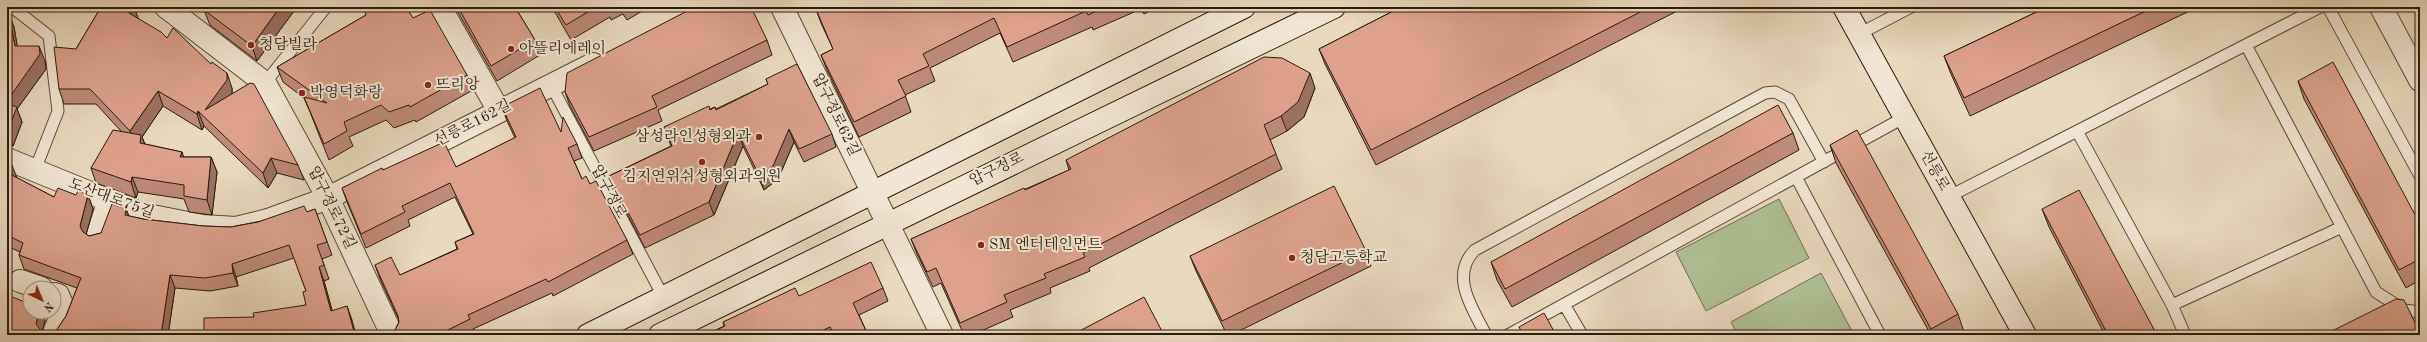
<svg xmlns="http://www.w3.org/2000/svg" width="2427" height="342" font-family="'Old Standard TT','Noto Serif KR',serif">
<style>
.green{fill:#b0c096;stroke:#6d6e53}
.lines{fill:none;stroke-linecap:round;stroke-linejoin:round}
.lane-casing{stroke:#5a4a3c;stroke-width:13}
.street-casing{stroke:#5a4a3c;stroke-width:24}
.secondary-casing{stroke:#2a1b10;stroke-width:24}
.lane{stroke:#f1e6d5;stroke-width:11}
.street{stroke:#f1e6d5;stroke-width:22}
.secondary{stroke:#f1e6d5;stroke-width:22}
.wall{fill:#be8a79;stroke:#2a1b10}
.shaded-wall{fill:#9b7163;stroke:#2a1b10}
.building{fill:#dda18d;stroke:#2a1b10}
.poi-dot{fill:#8f2418;stroke:#f1e6d5;stroke-width:1.5}
.labels{text-anchor:middle;dominant-baseline:central;stroke-width:4;stroke-linejoin:round;paint-order:stroke}
.poi-label{font-size:15px;fill:#2a1b10;stroke:#f1e6d5;text-anchor:start}
.street-label{font-size:15px;fill:#2a1b10;stroke:#f1e6d5}
</style>
<rect width="100%" height="100%" fill="#e9d9be"/>
<filter id="stains"><feTurbulence type="fractalNoise" baseFrequency=".005" numOctaves="4"/><feColorMatrix values="0 0 0 0 .2 0 0 0 0 .09 0 0 0 0 .02 0 0 0 .5 -.17"/></filter>
<radialGradient id="worn" r=".72"><stop offset=".6" stop-color="#630" stop-opacity="0"/><stop offset="1" stop-color="#630" stop-opacity=".3"/></radialGradient>
<path class="green" d="M 1779,199 L 1809,258 L 1706,311 L 1676,252 Z
M 1821,273 L 1854,335 L 1738,335 L 1731,322 Z"/>
<g class="lines">
<defs>
<path id="lane" d="M 12,7 L 49,36 L 58,111 L 35,170
M 2328,7 L 2420,176
M 1859,34 L 1911,7
M 2246,45 L 2376,292 L 2404,310 L 2420,312
M 265,83 L 326,7
M 551,85 L 664,298
M 2077,131 L 2172,305 L 2185,335
M 1796,177 L 1880,335
M 1948,197 L 2320,7
M 1564,304 L 1582,335
M 2172,305 L 2342,227
M 1486,335 C 1473,309 1449,276 1475,250 L 1765,93 L 1775,92 L 1789,99 L 1824,162
M 1508,335 L 1905,117"/>
<path id="street" d="M 166,7 L 265,83 L 328,198 L 392,335
M 440,7 L 499,111
M 782,7 L 942,335
M 2381,7 L 2420,80
M 7,159 L 142,214 L 203,226 L 236,228 L 268,220 L 328,198 L 593,64
M 97,237 L 109,200
M 20,281 L 41,288
M 53,335 L 64,309 L 58,295 L 54,294"/>
<path id="secondary" d="M 1844,7 L 2025,335
M 588,335 L 1244,7
M 660,335 L 1334,7"/>
</defs>
<use href="#lane" class="lane-casing"/>
<use href="#street" class="street-casing"/>
<use href="#secondary" class="secondary-casing"/>
<use href="#lane" class="lane"/>
<use href="#street" class="street"/>
<use href="#secondary" class="secondary"/>
</g>
<path class="wall" d="M 101,7 L 134,7 L 138,19 L 167,38 L 232,88 L 232,93 L 298,165 L 304,180 L 277,173 L 268,188 L 204,126 L 202,130 L 163,106 L 142,137 L 145,144 L 182,152 L 183,157 L 211,157 L 217,172 L 212,215 L 189,212 L 184,199 L 138,192 L 136,198 L 96,183 L 91,168 L 121,131 L 96,104 L 64,104 L 59,89 L 76,49 Z
M 206,7 L 297,7 L 257,61 L 210,25 L 204,10 Z
M 455,7 L 515,7 L 535,40 L 540,55 L 497,81 Z
M 552,7 L 649,7 L 627,20 L 623,14 L 611,20 L 610,17 L 571,40 Z
M 815,7 L 1158,7 L 1144,14 L 1141,9 L 1093,30 L 1092,27 L 1013,62 L 1000,33 L 930,68 L 935,81 L 905,95 L 911,112 L 859,137 L 827,70 L 821,55 L 833,49 L 821,23 Z
M 1401,7 L 1685,7 L 1376,165 L 1325,64 L 1319,49 Z
M 2047,7 L 2198,7 L 1970,116 L 1951,74 L 1944,56 Z
M 7,11 L 8,12 L 14,27 L 17,46 L 45,61 L 46,69 L 17,109 L 22,122 L 13,146 L 7,143 Z
M 366,15 L 413,18 L 467,75 L 473,90 L 416,122 L 415,120 L 394,128 L 386,120 L 349,137 L 353,146 L 329,160 L 310,112 L 304,98 L 283,82 L 277,67 Z
M 767,40 L 772,55 L 658,110 L 662,121 L 594,151 L 570,106 L 565,92 Z
M 766,79 L 832,134 L 836,147 L 804,162 L 794,142 L 778,179 L 764,190 L 743,146 L 714,215 L 645,248 L 614,189 L 609,176 L 671,146 L 664,127 L 715,107 L 716,109 L 768,84 Z
M 2298,81 L 2420,224 L 2420,280 L 2406,288 L 2304,99 Z
M 1315,88 L 1304,117 L 1287,131 L 1270,140 L 1282,169 L 1089,268 L 1090,271 L 1050,288 L 1051,293 L 1010,310 L 1013,317 L 972,335 L 964,335 L 941,283 L 933,287 L 917,254 L 911,239 L 1069,170 L 1066,160 Z
M 502,107 L 561,132 L 577,144 L 582,158 L 574,161 L 582,179 L 590,184 L 627,240 L 633,254 L 553,296 L 552,293 L 473,329 L 475,333 L 472,335 L 397,335 L 395,330 L 399,322 L 399,320 L 380,279 L 375,265 L 400,275 L 457,249 L 455,242 L 473,234 L 455,197 L 408,220 L 410,226 L 366,248 L 347,202 L 342,188 L 383,170 L 456,167 L 515,138 L 507,121 Z
M 1793,133 L 1799,150 L 1512,307 L 1497,280 L 1491,262 Z
M 1830,145 L 1958,314 L 1964,332 L 1958,335 L 1931,335 L 1836,163 Z
M 7,162 L 17,178 L 54,197 L 88,195 L 93,209 L 86,234 L 89,236 L 101,233 L 126,209 L 129,216 L 143,219 L 203,226 L 231,227 L 307,212 L 315,209 L 332,255 L 322,259 L 329,279 L 324,281 L 332,311 L 352,320 L 254,317 L 306,305 L 306,291 L 294,258 L 236,277 L 238,286 L 210,291 L 175,288 L 168,335 L 7,335 L 30,312 L 42,312 L 45,321 L 42,332 L 43,333 L 50,334 L 56,331 L 66,316 L 77,288 L 24,269 L 19,255 L 20,252 L 7,246 Z
M 2042,209 L 2157,335 L 2105,335 L 2049,227 Z
M 1366,251 L 1371,266 L 1231,335 L 1227,335 L 1196,271 L 1190,256 Z
M 883,288 L 888,301 L 859,315 L 868,335 L 706,335 L 724,326 L 723,322 L 799,296 Z"/>
<path class="shaded-wall" d="M 132,7 L 134,7 L 139,20 L 129,13 Z
M 280,7 L 297,7 L 257,61 L 252,46 Z
M 8,12 L 14,27 L 20,61 L 15,46 Z
M 39,46 L 45,61 L 46,69 L 17,109 L 22,122 L 13,146 L 8,130 L 7,101 Z
M 227,73 L 232,88 L 232,95 L 205,110 Z
M 1310,73 L 1315,88 L 1304,117 L 1287,131 L 1281,116 Z
M 158,91 L 163,106 L 142,137 L 147,150 L 136,146 L 130,131 Z
M 198,111 L 204,126 L 202,130 L 197,114 Z
M 789,129 L 794,142 L 778,179 L 764,190 L 760,177 Z
M 738,133 L 743,146 L 714,215 L 709,202 Z
M 182,152 L 187,167 L 180,157 Z
M 211,157 L 217,172 L 212,215 L 207,200 Z
M 271,158 L 277,173 L 268,188 L 263,173 Z
M 12,165 L 17,178 L 8,173 Z
M 132,177 L 138,192 L 136,198 L 131,182 Z
M 88,195 L 93,209 L 85,239 L 80,226 Z
M 126,209 L 131,222 L 125,215 Z
M 232,264 L 236,277 L 238,286 L 233,273 Z
M 319,267 L 324,281 L 336,324 L 331,311 Z
M 170,275 L 175,288 L 168,335 L 161,335 Z
M 347,306 L 352,320 L 356,335 L 355,335 Z
M 39,312 L 42,312 L 45,321 L 41,335 L 36,324 Z"/>
<path class="building" d="M 101,7 L 132,7 L 129,13 L 161,32 L 167,38 L 173,28 L 211,64 L 212,62 L 227,73 L 227,80 L 205,110 L 250,83 L 254,84 L 298,165 L 271,158 L 263,173 L 198,111 L 197,114 L 158,91 L 130,131 L 90,89 L 59,89 L 54,47 L 76,49 Z
M 206,7 L 280,7 L 252,46 L 204,10 Z
M 364,7 L 406,7 L 413,18 L 430,10 L 467,75 L 410,107 L 409,105 L 389,112 L 381,105 L 344,122 L 347,131 L 324,144 L 304,97 L 327,103 L 277,67 L 366,15 Z
M 458,7 L 515,7 L 535,40 L 491,66 Z
M 555,7 L 596,7 L 566,25 Z
M 695,7 L 751,7 L 767,40 L 652,96 L 657,107 L 589,137 L 565,92 L 567,73 Z
M 815,7 L 1105,7 L 1088,15 L 1086,11 L 1007,47 L 994,18 L 923,54 L 929,66 L 898,80 L 906,96 L 854,122 L 821,55 L 833,49 Z
M 1401,7 L 1650,7 L 1371,150 L 1319,49 Z
M 2047,7 L 2154,7 L 1964,98 L 1944,56 Z
M 7,11 L 8,12 L 15,46 L 39,46 L 40,54 L 7,101 Z
M 1264,57 L 1282,58 L 1310,73 L 1298,102 L 1281,116 L 1264,125 L 1276,154 L 1083,253 L 1085,257 L 1044,274 L 1046,278 L 1004,295 L 1007,302 L 960,323 L 936,268 L 927,272 L 911,239 L 1024,188 L 1025,190 L 1071,169 L 1066,160 Z
M 2333,62 L 2420,224 L 2420,259 L 2399,270 L 2298,81 Z
M 797,64 L 832,134 L 799,149 L 789,129 L 773,166 L 760,177 L 738,133 L 709,202 L 640,235 L 609,176 L 672,146 L 664,127 L 709,106 L 710,110 L 715,107 L 716,110 L 768,84 L 766,79 Z
M 540,88 L 561,132 L 563,117 L 577,144 L 568,148 L 582,179 L 586,176 L 590,184 L 596,181 L 627,240 L 548,282 L 546,279 L 468,315 L 470,319 L 438,335 L 397,335 L 395,330 L 399,322 L 398,316 L 375,265 L 391,257 L 400,275 L 458,249 L 455,242 L 474,234 L 450,183 L 402,206 L 405,212 L 361,234 L 342,188 L 382,168 L 383,170 L 444,142 L 456,167 L 516,137 L 502,107 Z
M 7,104 L 17,107 L 8,130 L 7,130 Z
M 1778,105 L 1793,133 L 1505,289 L 1491,262 Z
M 113,130 L 141,135 L 140,143 L 182,152 L 180,157 L 211,157 L 207,200 L 184,196 L 184,185 L 132,177 L 131,182 L 91,168 Z
M 1857,130 L 1958,314 L 1931,329 L 1830,145 Z
M 7,162 L 12,165 L 8,173 L 54,197 L 58,188 L 76,195 L 78,191 L 88,195 L 80,226 L 83,232 L 89,236 L 101,233 L 112,204 L 126,209 L 125,215 L 143,219 L 203,226 L 231,227 L 258,222 L 304,206 L 307,212 L 315,209 L 327,242 L 317,245 L 324,265 L 319,267 L 331,311 L 347,306 L 355,335 L 204,335 L 204,318 L 254,317 L 253,313 L 306,305 L 303,292 L 306,291 L 289,245 L 232,264 L 233,273 L 205,278 L 170,275 L 161,335 L 7,335 L 7,295 L 30,304 L 30,312 L 39,312 L 36,324 L 43,333 L 50,334 L 56,331 L 66,316 L 81,278 L 19,255 L 23,243 L 7,235 Z
M 1334,186 L 1366,251 L 1222,321 L 1190,256 Z
M 2079,190 L 2157,335 L 2108,335 L 2042,209 Z
M 871,262 L 883,288 L 853,303 L 868,335 L 834,335 L 830,327 L 813,335 L 706,335 L 725,326 L 723,322 L 795,288 L 799,296 Z
M 1144,297 L 1164,335 L 1072,335 Z
M 2396,299 L 2404,300 L 2420,333 L 2420,334 L 2419,335 L 2324,335 Z
M 1544,313 L 1556,335 L 1523,335 L 1519,327 Z"/>
<g class="poi-dot">
<circle cx="251" cy="45" r="4"/>
<circle cx="511" cy="49" r="4"/>
<circle cx="428" cy="85" r="4"/>
<circle cx="302" cy="93" r="4"/>
<circle cx="759" cy="137" r="4"/>
<circle cx="702" cy="162" r="4"/>
<circle cx="981" cy="245" r="4"/>
<circle cx="1292" cy="258" r="4"/>
</g>
<g class="labels">
<g class="poi-label">
<text x="259" y="45">청담빌라</text>
<text x="519" y="49">아뜰리에레이</text>
<text x="436" y="85">뜨리앙</text>
<text x="310" y="93">박영덕화랑</text>
<text x="751" y="137" text-anchor="end">삼성라인성형외과</text>
<text x="702" y="177" text-anchor="middle">김지연위쉬성형외과의원</text>
<text x="989" y="245">SM 엔터테인먼트</text>
<text x="1300" y="258">청담고등학교</text>
</g>
<g class="street-label">
<text transform="translate(835 115) rotate(64)">압구정로62길</text>
<text transform="translate(473 124) rotate(-27)">선릉로162길</text>
<text transform="translate(997 170) rotate(-26)">압구정로</text>
<text transform="translate(1934 171) rotate(61)">선릉로</text>
<text transform="translate(608 192) rotate(62)">압구정로</text>
<text transform="translate(111 199) rotate(20)">도산대로75길</text>
<text transform="translate(331 208) rotate(64)">압구정로72길</text>
</g>
</g>
<rect width="2427" height="342" fill="none" stroke="#e9d9be" stroke-width="24"/>
<rect x="8" y="8" width="2411" height="326" fill="none" stroke="#2a1b10" stroke-width="2"/>
<rect x="12" y="12" width="2403" height="318" fill="none" stroke="#2a1b10"/>
<g transform="translate(42 300) rotate(136)"><circle r="19" fill="#f1e6d5" stroke="#a19586"/>
<path d="M0-3L7 15L0 10L-7 15Z" fill="#8f2418"/>
<text y="-6" font-size="11" font-weight="bold" text-anchor="middle" fill="#2a1b10">N</text>
</g>
<rect width="100%" height="100%" filter="url(#stains)"/>
<rect width="100%" height="100%" fill="url(#worn)"/>
</svg>
